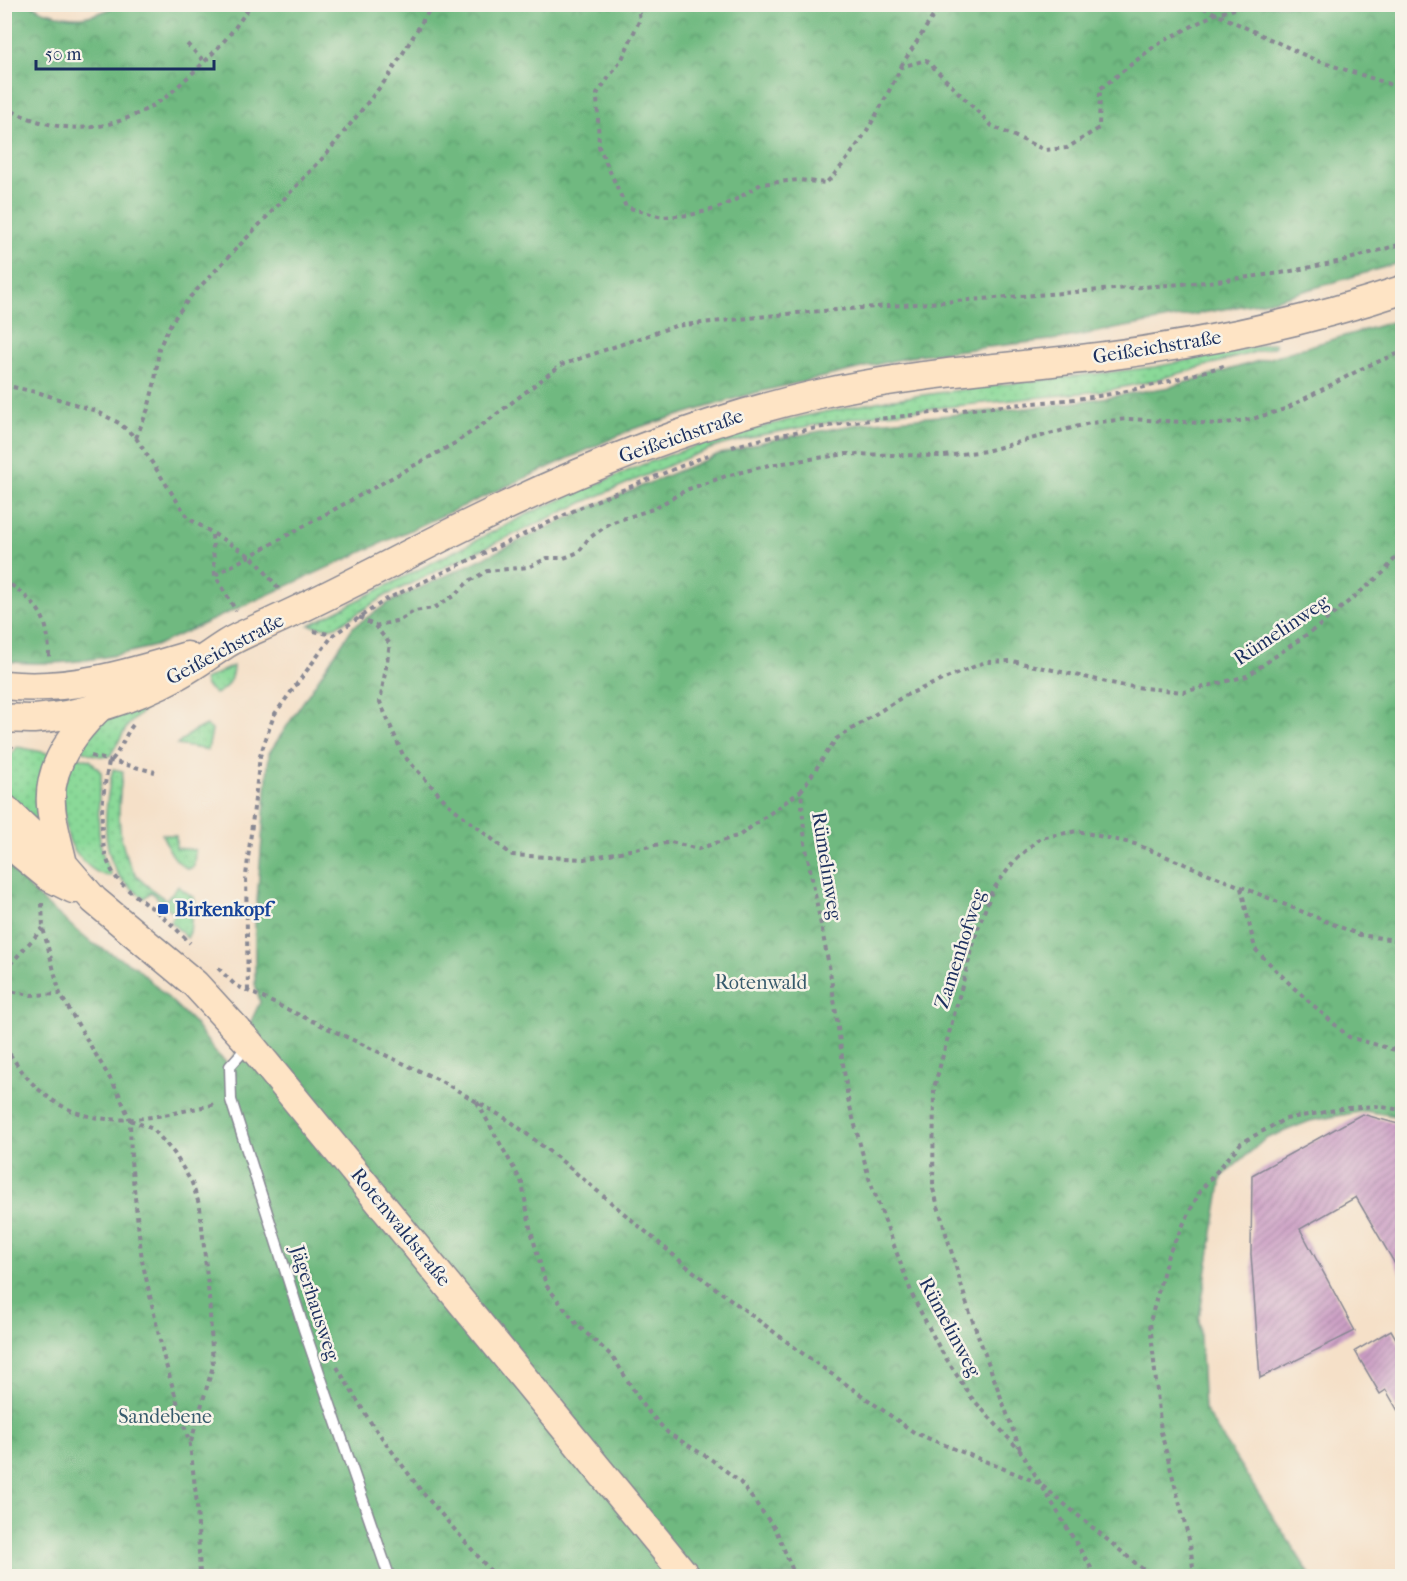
<svg xmlns="http://www.w3.org/2000/svg" width="1407" height="1581" font-family="'IM FELL French Canon',serif">
<style>
.grass{fill:url(#grass-dots);stroke:#52847b;stroke-width:1.5}
.forest{fill:url(#forest-crowns);stroke:#45746f;stroke-width:1.5}
.building{fill:url(#building-hatch)}
.lines{fill:none;stroke-linecap:round;stroke-linejoin:round}
.lane-casing{stroke:#888893;stroke-width:13}
.secondary-casing{stroke:#888893;stroke-width:31}
.path{stroke:#888893;stroke-width:4;stroke-dasharray:4.5 4.5;stroke-linecap:butt}
.lane{stroke:#fff;stroke-width:10}
.secondary{stroke:#fee4c5;stroke-width:28}
.transit-dot{fill:#1a4fb4;stroke:#f7f3e8;stroke-width:2}
.labels{text-anchor:middle;dominant-baseline:central;stroke-width:5;stroke-linejoin:round;paint-order:stroke}
.street-label{font-size:20px;fill:#1b2f5e;stroke:#f7f3e8}
.transit-label{font-size:20px;font-weight:bold;fill:#164399;stroke:#f7f3e8;text-anchor:start}
.park-label{font-size:20px;fill:#375a6c;stroke:#f7f3e8}
</style>
<defs>
<pattern id="grass-dots" width="8" height="8" patternUnits="userSpaceOnUse" patternTransform="scale(1.5)"><rect width="8" height="8" fill="#8ad998"/><path d="M2 2h.1M6 6h.1" fill="none" stroke="#76bb85" stroke-width="1.8" stroke-linecap="round"/></pattern>
<pattern id="forest-crowns" width="20" height="18" patternUnits="userSpaceOnUse" patternTransform="scale(1.5)"><rect width="20" height="18" fill="#6fb980"/><path d="M2 6a3 3 0 1 1 6 0M12 15a3 3 0 1 1 6 0" fill="none" stroke="#5a976c"/></pattern>
<pattern id="building-hatch" width="6" height="6" patternUnits="userSpaceOnUse" patternTransform="scale(1.5)"><rect width="6" height="6" fill="#ca9bc3"/><path d="M-1 1l2-2M0 6l6-6M5 7l2-2" fill="none" stroke="#a37fa2"/></pattern>
</defs>
<rect width="100%" height="100%" fill="#f7f3e8"/>
<filter id="ink" filterUnits="userSpaceOnUse"><feTurbulence type="fractalNoise" baseFrequency=".0167" numOctaves="2"/><feDisplacementMap in="SourceGraphic" scale="12" xChannelSelector="R" yChannelSelector="G"/><feConvolveMatrix kernelMatrix="1 2 1 2 8 2 1 2 1" color-interpolation-filters="sRGB"/></filter>
<filter id="wash" filterUnits="userSpaceOnUse"><feTurbulence type="fractalNoise" baseFrequency=".008" numOctaves="4" result="noise"/><feDisplacementMap in="SourceGraphic" scale="24" xChannelSelector="R" yChannelSelector="G"/><feGaussianBlur stdDeviation="1.35" result="paint"/><feColorMatrix in="noise" values="0 0 0 0 0 0 0 0 0 0 0 0 0 0 0 0 0 1.4 0 .05"/><feComposite in="paint" operator="in"/></filter>
<g filter="url(#wash)">
<rect width="100%" height="100%" fill="#f5e0c8"/>
<path class="grass" d="M 1275,343 L 1275,346 L 1273,347 L 1152,381 L 1109,390 L 877,414 L 765,434 L 718,446 L 691,456 L 586,501 L 480,550 L 385,596 L 339,625 L 328,628 L 309,625 L 534,511 L 644,464 L 713,440 L 800,417 L 887,400 L 989,386 L 1155,367 Z
M 233,666 C 233,678 227,689 215,694 L 206,686 L 204,680 Z
M 152,703 L 128,725 L 110,756 C 101,758 86,754 79,747 L 114,711 Z
M 206,725 L 212,730 L 208,750 L 177,745 L 192,732 Z
M 17,747 L 53,754 L 45,829 L 5,794 L 5,764 Z
M 70,755 L 90,760 L 101,772 C 102,780 100,787 99,795 C 98,823 97,849 111,874 L 110,876 C 93,876 75,854 69,840 C 66,833 61,786 62,778 C 63,770 68,762 70,755 Z
M 113,769 L 123,771 C 117,805 115,846 137,876 C 144,885 157,893 166,900 L 178,886 L 194,898 L 190,932 L 187,938 L 170,921 L 175,914 L 151,892 L 144,898 C 136,892 125,885 119,876 C 99,845 105,802 113,769 Z
M 162,834 L 176,836 L 176,848 L 195,850 L 194,866 L 189,869 C 174,863 168,848 162,834 Z"/>
<path class="forest" d="M 118,4 L 1402,5 L 1402,262 L 1274,300 L 1059,339 L 918,355 L 754,393 L 633,429 L 155,646 C 109,658 52,668 5,661 L 5,5 L 34,5 C 39,11 43,11 50,13 C 75,20 96,18 118,4 Z
M 1402,319 L 1402,1117 L 1365,1111 L 1310,1121 L 1265,1139 L 1222,1177 L 1199,1319 L 1204,1409 L 1311,1576 L 5,1576 L 4,861 L 38,897 L 90,942 L 136,967 L 194,1023 L 215,1052 L 230,1066 L 260,1002 L 255,984 L 255,926 L 269,753 L 353,627 L 390,602 L 589,508 L 717,455 L 767,441 L 864,423 L 1057,405 L 1170,387 Z"/>
<g id="blocks">
<path class="building" d="M 1362,1114 L 1402,1125 L 1402,1276 L 1356,1197 L 1300,1229 L 1355,1331 L 1260,1378 L 1251,1254 L 1252,1175 Z
M 1391,1330 L 1402,1349 L 1402,1418 L 1386,1390 L 1380,1394 L 1355,1351 Z"/>
</g>
</g>
<g filter="url(#ink)">
<use href="#blocks" fill-opacity="0" stroke="#888893" stroke-width="1.5"/>
<g class="lines">
<defs>
<path id="lane" d="M 249,1045 L 230,1066 L 231,1100 L 304,1329 L 389,1576"/>
<path id="secondary" d="M 4,685 C 68,692 127,674 187,656
M 4,719 C 14,718 24,719 34,719 C 80,716 136,698 176,676 C 193,667 209,655 226,644 C 240,635 257,629 272,622 C 345,589 414,550 485,516 C 592,464 703,420 819,394 C 911,373 1005,368 1098,357 C 1202,344 1303,323 1402,290
M 4,808 L 63,864 L 94,900 L 195,984 L 250,1044 L 686,1576
M 4,840 L 49,877 L 73,889
M 63,864 C 59,845 52,825 51,805 C 48,765 74,731 102,705"/>
</defs>
<use href="#lane" class="lane-casing"/>
<use href="#secondary" class="secondary-casing"/>
<path class="path" d="M 637,4 L 640,19 L 622,59 L 597,94 L 599,147 L 626,207 L 662,217 L 690,215 L 715,209 L 735,200 L 761,184 L 798,180 L 826,183 C 859,150 881,108 901,67 L 926,60 L 992,126 L 1045,150 L 1067,148 L 1099,128 L 1100,89 L 1156,45 L 1215,14 L 1255,4
M 1195,4 L 1315,60 L 1402,88
M 187,44 L 205,62
M 901,66 L 941,4
M 4,107 C 60,136 107,135 160,101 C 170,95 179,85 188,77 C 211,57 235,31 251,4
M 4,385 L 40,393 L 96,411 L 119,423 L 136,438 L 188,518 L 250,556 L 259,564 L 281,592
M 136,438 L 148,409 L 155,381 L 159,348 L 171,323 L 190,297 L 323,158 L 389,76 L 433,4
M 732,447 C 820,422 912,415 1003,406 C 1039,402 1076,400 1111,394 C 1150,387 1189,376 1227,365
M 212,535 L 215,575 L 236,611
M 215,575 L 455,443 L 485,423 L 561,365 L 675,326 L 796,313 L 1208,282 L 1281,273 L 1342,261 L 1402,244
M 4,579 C 14,588 26,595 34,605 C 48,619 49,642 49,660
M 359,617 L 375,626 L 390,644 L 380,702 L 403,755 L 448,804 L 512,855 L 584,859 L 671,842 L 698,849 L 740,835 L 801,791
M 375,626 L 400,620 L 414,611 L 434,608 L 455,595 L 468,582 L 487,571 L 529,567 L 547,558 L 564,558 L 579,552 L 588,539 L 610,523 L 653,509 L 686,490 L 726,476 L 769,465 L 846,454 L 944,456 L 986,451 L 1090,423 L 1128,419 L 1220,424 L 1252,419 L 1285,409 L 1365,367 L 1402,352
M 314,631 L 333,635 L 387,599 L 588,504 L 711,454
M 133,725 C 125,734 118,757 109,762 C 102,797 93,853 120,882 C 133,896 150,905 163,917 C 173,925 181,934 190,943
M 4,756 L 13,745
M 91,756 L 155,772
M 1241,888 L 1255,949 L 1295,989 L 1349,1037 L 1402,1052
M 42,903 L 43,928 L 60,994 L 118,1092 L 130,1120 L 131,1161 L 142,1260 L 164,1358 L 190,1445 L 197,1504 L 200,1576
M 218,968 L 235,985 L 441,1081 L 510,1121 L 563,1162 L 690,1269 L 802,1353 L 915,1433 L 1039,1483 L 1151,1576
M 4,971 L 43,928
M 4,990 L 31,995 L 60,994
M 248,991 L 246,876 L 260,756 L 274,715 L 333,635
M 4,1047 C 14,1059 22,1073 33,1084 C 87,1138 150,1118 216,1104
M 477,1102 L 522,1183 L 530,1227 L 546,1285 L 578,1326 L 613,1357 L 644,1407 L 668,1433 L 712,1460 L 740,1482 L 776,1530 L 795,1576
M 130,1120 L 153,1129 L 174,1153 L 192,1183 L 200,1207 L 209,1297 L 213,1366 L 190,1445
M 337,1367 L 369,1420 L 422,1492 L 495,1576
M 1020,1449 L 968,1308 L 933,1189 L 934,1088 L 977,931 L 992,891 L 1015,860 L 1040,838 L 1077,831 L 1135,844 L 1360,935 L 1402,941
M 1096,1576 L 1022,1453 L 971,1397 L 940,1349 L 913,1297 L 869,1178 L 848,1099 L 830,971 L 805,843 L 801,791 L 836,739 L 904,696 L 985,662 L 1012,661 L 1125,686 L 1184,692 L 1247,676 L 1319,626 L 1383,573 L 1402,550
M 1194,1576 L 1190,1543 L 1161,1432 L 1150,1322 L 1168,1255 L 1200,1191 L 1241,1143 L 1285,1119 L 1347,1108 L 1375,1106 L 1402,1110"/>
<use href="#lane" class="lane"/>
<use href="#secondary" class="secondary"/>
</g>
</g>
<rect class="transit-dot" x="157" y="903" width="12" height="12" rx="3"/>
<g class="labels">
<g class="street-label">
<text transform="translate(1157 347) rotate(-9)">Geißeichstraße</text>
<text transform="translate(681 436) rotate(-19)">Geißeichstraße</text>
<text transform="translate(1281 630) rotate(-34)">Rümelinweg</text>
<text transform="translate(225 649) rotate(-28)">Geißeichstraße</text>
<text transform="translate(827 866) rotate(81)">Rümelinweg</text>
<text transform="translate(960 949) rotate(-72)">Zamenhofweg</text>
<text transform="translate(401 1227) rotate(51)">Rotenwaldstraße</text>
<text transform="translate(315 1303) rotate(72)">Jägerhausweg</text>
<text transform="translate(950 1327) rotate(62)">Rümelinweg</text>
</g>
<g class="transit-label">
<text x="175" y="909">Birkenkopf</text>
</g>
<g class="park-label">
<text x="761" y="982">Rotenwald</text>
<text x="165" y="1416">Sandebene</text>
</g>
</g>
<rect width="1407" height="1581" fill="none" stroke="#f7f3e8" stroke-width="24"/>
<path d="M36 60v9h178v-9" fill="none" stroke="#1b2f5e" stroke-width="3"/>
<text x="45" y="60" font-size="18" fill="#1b2f5e" stroke="#f7f3e8" stroke-width="4.5" paint-order="stroke">50 m</text>
</svg>
